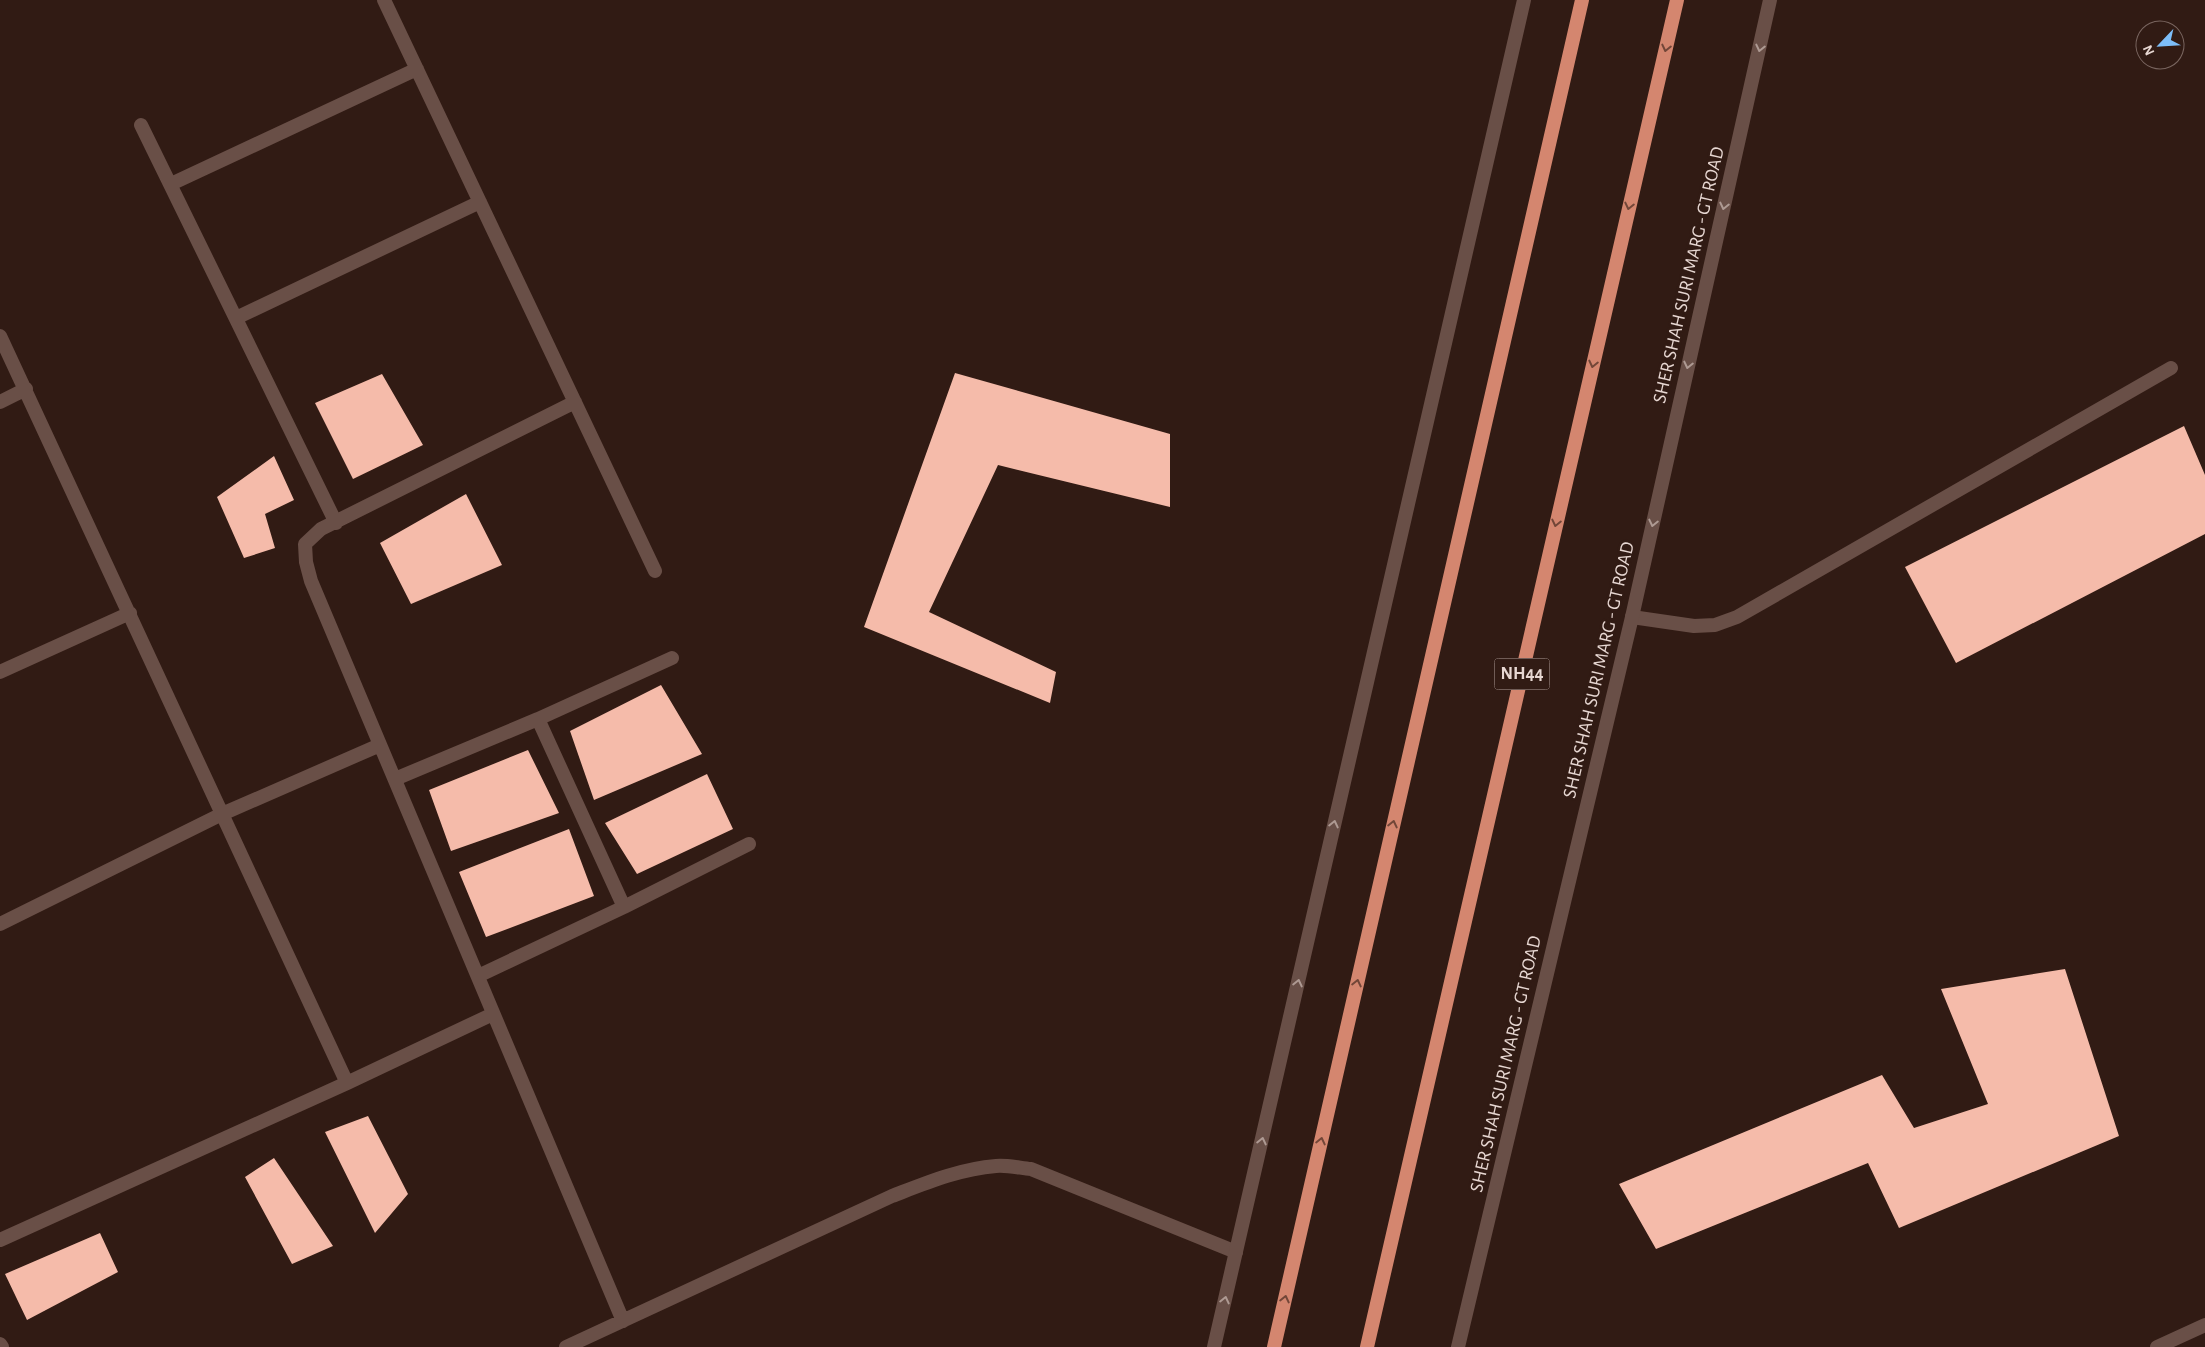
<svg xmlns="http://www.w3.org/2000/svg" width="2205" height="1347" font-family="'Alegreya Sans',sans-serif">
<style>
.building{fill:#f5bbaa}
.lines{fill:none;stroke-linecap:round;stroke-linejoin:round}
.service{stroke:#694f47;stroke-width:14}
.minor{stroke:#694f47;stroke-width:14}
.tertiary{stroke:#694f47;stroke-width:14}
.trunk{stroke:#d4866f;stroke-width:14}
.oneway{stroke:#724638}
.oneway2{stroke:#ae9a93}
.labels{text-anchor:middle;dominant-baseline:central;stroke-width:5;stroke-linejoin:round;paint-order:stroke}
.shield{fill:#311b14;stroke:#b09f99;stroke-width:1}
.shield-label{font-size:18px;font-weight:bold;fill:#e7d7d2}
.street-label{font-size:19px;fill:#e7d7d2;stroke:#311b14}
</style>
<rect width="100%" height="100%" fill="#311b14"/>
<path class="building" d="M 955,373 L 1170,434 L 1170,507 L 998,465 L 929,612 L 1056,672 L 1050,703 L 864,627 Z
M 382,374 L 423,445 L 353,479 L 315,403 Z
M 2184,426 L 2205,475 L 2205,534 L 1956,663 L 1905,567 Z
M 274,456 L 294,500 L 265,514 L 275,548 L 244,558 L 217,497 Z
M 466,494 L 502,565 L 411,604 L 380,543 Z
M 661,685 L 702,754 L 594,800 L 570,731 Z
M 528,750 L 559,813 L 451,851 L 429,790 Z
M 707,774 L 733,829 L 637,874 L 605,823 Z
M 569,829 L 594,896 L 486,937 L 459,872 Z
M 2065,969 L 2119,1136 L 1899,1228 L 1868,1163 L 1656,1249 L 1619,1184 L 1882,1075 L 1914,1128 L 1988,1104 L 1941,989 Z
M 368,1116 L 408,1194 L 375,1233 L 325,1132 Z
M 274,1158 L 333,1246 L 292,1264 L 245,1177 Z
M 100,1233 L 118,1272 L 27,1320 L 5,1274 Z"/>
<g class="lines">
<path class="service" d="M 1632,617 L 1694,626 L 1715,625 L 1737,617 L 2171,368"/>
<path class="minor" d="M 384,0 L 655,571
M 141,125 L 336,523
M 171,184 L 417,69
M 236,318 L 480,202
M 0,336 L 347,1083
M 0,402 L 26,389
M 575,402 L 321,529 L 305,544 L 306,562 L 311,581 L 623,1321
M 0,672 L 130,613
M 538,719 L 624,907
M 395,779 L 538,719 L 672,658
M 0,924 L 222,814 L 380,745
M 478,976 L 624,907 L 749,844
M 0,1240 L 347,1083 L 493,1014
M 0,1344 L 2,1347
M 566,1347 L 892,1196 C 926,1183 959,1169 996,1166 C 1007,1165 1020,1168 1031,1169 L 1236,1252
M 2157,1347 L 2205,1325"/>
<path class="tertiary" d="M 1214,1347 L 1524,0
M 1458,1347 L 1632,617 L 1770,0"/>
<path class="trunk" d="M 1274,1347 L 1582,0
M 1367,1347 L 1677,0"/>
</g>
<defs><path id="oneway-chevron" d="M-2-3.5L2.5 0L-2 3.5" fill="none" stroke-width="1.6" stroke-linecap="round" stroke-linejoin="round" transform="scale(1.25)"/></defs>
<g class="oneway">
<use href="#oneway-chevron" transform="translate(1666 48) rotate(103)"/>
<use href="#oneway-chevron" transform="translate(1629 206) rotate(103)"/>
<use href="#oneway-chevron" transform="translate(1593 364) rotate(103)"/>
<use href="#oneway-chevron" transform="translate(1556 523) rotate(103)"/>
<use href="#oneway-chevron" transform="translate(1393 824) rotate(-77)"/>
<use href="#oneway-chevron" transform="translate(1357 983) rotate(-77)"/>
<use href="#oneway-chevron" transform="translate(1321 1141) rotate(-77)"/>
<use href="#oneway-chevron" transform="translate(1285 1299) rotate(-77)"/>
</g>
<g class="oneway2">
<use href="#oneway-chevron" transform="translate(1760 48) rotate(103)"/>
<use href="#oneway-chevron" transform="translate(1724 206) rotate(103)"/>
<use href="#oneway-chevron" transform="translate(1688 365) rotate(103)"/>
<use href="#oneway-chevron" transform="translate(1653 523) rotate(103)"/>
<use href="#oneway-chevron" transform="translate(1334 824) rotate(-77)"/>
<use href="#oneway-chevron" transform="translate(1298 983) rotate(-77)"/>
<use href="#oneway-chevron" transform="translate(1262 1141) rotate(-77)"/>
<use href="#oneway-chevron" transform="translate(1225 1300) rotate(-77)"/>
</g>
<g class="labels">
<rect class="shield" x="1494.5" y="658.5" width="55" height="31" rx="4"/>
<g class="shield-label">
<text x="1522" y="674">NH44</text>
</g>
<g class="street-label">
<text transform="translate(1689 275) rotate(-77)">SHER SHAH SURI MARG - GT ROAD</text>
<text transform="translate(1599 670) rotate(-77)">SHER SHAH SURI MARG - GT ROAD</text>
<text transform="translate(1506 1064) rotate(-77)">SHER SHAH SURI MARG - GT ROAD</text>
</g>
</g>
<g transform="translate(2160 45) rotate(245)"><circle r="24" fill="#311b14" stroke="#7a6660"/>
<path d="M0-4L9 19L0 12L-9 19Z" fill="#7dbef9"/>
<text y="-8" font-size="14" font-weight="bold" text-anchor="middle" fill="#e7d7d2">N</text>
</g>
</svg>
